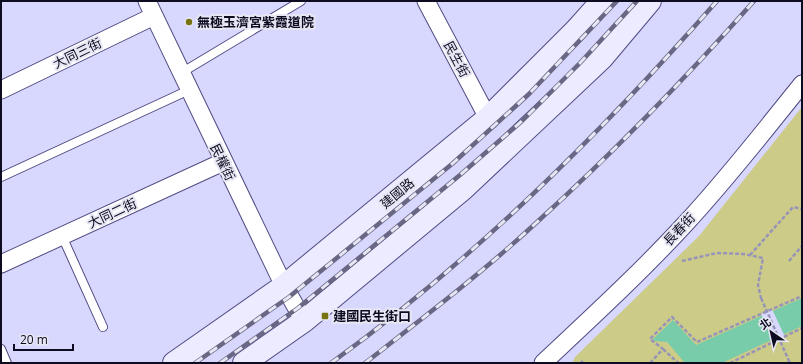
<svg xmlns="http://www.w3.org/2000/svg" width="803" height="364" font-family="'Open Sans','Noto Sans TC',sans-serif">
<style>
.green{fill:#cdcb88}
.water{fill:#78ccaa}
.pier{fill:#d8d7fe}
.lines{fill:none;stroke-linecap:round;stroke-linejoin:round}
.service-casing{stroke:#504b82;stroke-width:10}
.minor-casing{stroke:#504b82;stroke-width:19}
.secondary-casing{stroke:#504b82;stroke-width:24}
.path{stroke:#9795b7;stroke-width:2.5;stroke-dasharray:4 2;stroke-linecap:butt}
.service{stroke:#fff;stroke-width:8}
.minor{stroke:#fff;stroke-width:17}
.secondary{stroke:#ecebff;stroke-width:22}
.rail-casing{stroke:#696784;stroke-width:4.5}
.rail{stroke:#e7e7f4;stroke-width:3;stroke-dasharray:9;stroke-linecap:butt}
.path-bridge{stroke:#9795b7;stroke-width:2.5;stroke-dasharray:4 2;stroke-linecap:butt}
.poi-dot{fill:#777214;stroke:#e7e7f4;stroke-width:1.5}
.labels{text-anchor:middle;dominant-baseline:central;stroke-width:4;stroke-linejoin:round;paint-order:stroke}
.poi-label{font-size:13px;font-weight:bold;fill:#0d0b20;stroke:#e7e7f4;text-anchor:start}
.street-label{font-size:13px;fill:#0d0b20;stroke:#e7e7f4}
</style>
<rect width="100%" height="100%" fill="#d8d7fe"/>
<path class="green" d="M 802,107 L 802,363 L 572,363 L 575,357 L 699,236 Z"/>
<path class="water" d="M 802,298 L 802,326 L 722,363 L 685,363 L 667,342 L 655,341 L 653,339 L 673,320 L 696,345 Z"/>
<path class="pier" d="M 772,309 L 785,337 L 774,342 L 761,314 Z"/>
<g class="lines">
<defs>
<path id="service" d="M 181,73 L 301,1
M 1,177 L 189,90
M 62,236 L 103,327
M 1,349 L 7,363"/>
<path id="minor" d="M 147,1 L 284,286 L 304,321
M 426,1 L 488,118
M 1,90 L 154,16
M 1,264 L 223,162
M 543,363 C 592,317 641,272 686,223 C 727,179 764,131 802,84"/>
<path id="secondary" d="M 174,363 L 284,286 L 488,118 L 576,30 L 602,1
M 244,363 L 304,321 L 463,189 L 602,58 L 650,1"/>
</defs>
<use href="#service" class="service-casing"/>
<use href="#minor" class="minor-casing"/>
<use href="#secondary" class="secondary-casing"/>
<path class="path" d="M 750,255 L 793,207 L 802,209
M 682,261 L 717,253 L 744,254 L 763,258 L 758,285 L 761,298
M 789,261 L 802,246
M 663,349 L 678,363
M 581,361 L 583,363
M 789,361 L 790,363
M 650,363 L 663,349 L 650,339 L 672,317 L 697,342 L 802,296
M 730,363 L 802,328"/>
<use href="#service" class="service"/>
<use href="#minor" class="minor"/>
<use href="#secondary" class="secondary"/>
<defs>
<path id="rail" d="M 195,363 L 289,297 L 452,164 L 529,94 L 617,1
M 220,363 L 298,308 L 460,175 L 522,121 L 580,63 L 637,1
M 331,363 C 474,260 601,133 717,1
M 365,363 C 423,318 482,273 536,223 C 613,153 685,79 754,1"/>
</defs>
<use href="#rail" class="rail-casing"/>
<use href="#rail" class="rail"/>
<path class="path-bridge" d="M 761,298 L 789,361"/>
</g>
<g class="poi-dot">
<circle cx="189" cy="22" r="4"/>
<rect x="321" y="312" width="8" height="8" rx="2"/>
</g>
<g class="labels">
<g class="poi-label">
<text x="197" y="22">無極玉濟宮紫霞道院</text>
<text x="333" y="316">建國民生街口</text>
</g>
<g class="street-label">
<text transform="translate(77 53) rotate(-26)">大同三街</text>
<text transform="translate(457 59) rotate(62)">民生街</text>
<text transform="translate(223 162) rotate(64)">民權街</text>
<text transform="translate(397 193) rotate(-40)">建國路</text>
<text transform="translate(112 213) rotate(-25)">大同二街</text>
<text transform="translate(679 229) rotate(-47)">長春街</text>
</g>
</g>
<rect width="803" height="364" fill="none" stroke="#0d0b20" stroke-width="4"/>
<g transform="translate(771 332) rotate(326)" stroke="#e7e7f4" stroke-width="3" paint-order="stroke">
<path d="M0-3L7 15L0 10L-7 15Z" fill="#0d0b20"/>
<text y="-6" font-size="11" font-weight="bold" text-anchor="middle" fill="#0d0b20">北</text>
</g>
<path d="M14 344v6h59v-6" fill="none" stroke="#0d0b20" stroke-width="2"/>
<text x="20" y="344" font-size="12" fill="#0d0b20" stroke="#e7e7f4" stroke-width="3" paint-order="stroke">20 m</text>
</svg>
